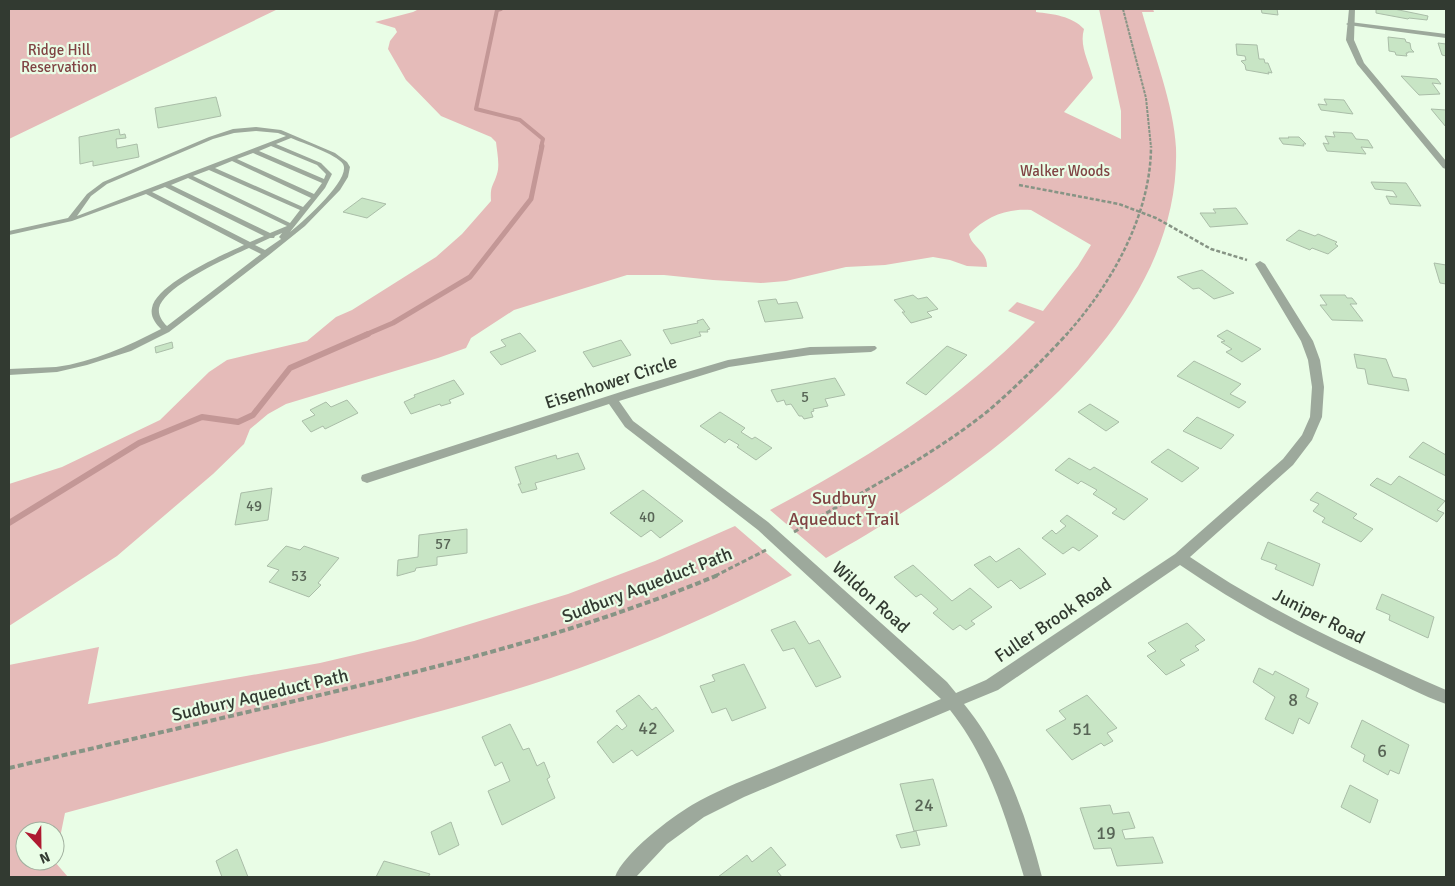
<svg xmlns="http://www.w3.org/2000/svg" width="1455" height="886" font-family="Signika,sans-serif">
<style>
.green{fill:#e5bbb9;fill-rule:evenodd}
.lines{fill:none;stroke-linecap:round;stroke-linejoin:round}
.stream-far2{stroke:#c39796;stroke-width:4}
.stream-far1{stroke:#c39796;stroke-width:5}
.stream{stroke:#c39796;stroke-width:6}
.building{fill:#c8e5c5;stroke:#aabda8}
.path-far3{stroke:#879485;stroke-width:2;stroke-dasharray:3 1;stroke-linecap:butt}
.path-far2{stroke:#879485;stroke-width:2.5;stroke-dasharray:4 2;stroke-linecap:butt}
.path-far1{stroke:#879485;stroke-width:3;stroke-dasharray:5 2.5;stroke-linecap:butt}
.path{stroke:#879485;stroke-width:4;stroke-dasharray:6 3;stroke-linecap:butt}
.service{fill:#9da99c;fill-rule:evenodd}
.minor{fill:#9da99c;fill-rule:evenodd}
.tertiary{fill:#9da99c;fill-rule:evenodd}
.labels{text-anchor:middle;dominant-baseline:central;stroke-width:4.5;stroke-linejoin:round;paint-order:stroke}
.far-park-label{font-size:15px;fill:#804444;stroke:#e9fde6}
.number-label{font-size:15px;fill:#586556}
.street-label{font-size:18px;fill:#323a31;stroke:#e9fde6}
.park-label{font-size:18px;fill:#804444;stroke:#e9fde6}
.near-number-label{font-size:18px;fill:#586556}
</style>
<rect width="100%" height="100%" fill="#e9fde6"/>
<path class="green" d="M 9,9 L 278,9 L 9,139 Z
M 419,9 L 1036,9 L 1036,12 C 1053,14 1072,16 1084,29 C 1079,46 1089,62 1093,78 L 1064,112 L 1121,139 L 1121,111 L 1099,9 L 1153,9 L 1154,12 L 1142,12 C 1154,55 1174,105 1176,148 C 1182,335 970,477 826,558 L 770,510 C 867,459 959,401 1035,322 L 1008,311 L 1017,302 L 1043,311 L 1078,266 L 1091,245 L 1031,210 C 1006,208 986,217 969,234 C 972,248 987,250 987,267 L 967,266 L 950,260 L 933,257 L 885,265 L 846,267 L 786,281 L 761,283 L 713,280 L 664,275 L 627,275 L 514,310 L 471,338 L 466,348 L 438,358 L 286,404 L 268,414 L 250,429 L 244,444 L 213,474 L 117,556 L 9,626 L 9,484 L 62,467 L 160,420 L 209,372 L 227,360 L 307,341 L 336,317 L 352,310 L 436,257 L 462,234 L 491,201 C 490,185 493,187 497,174 C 500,165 497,152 496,142 L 491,137 L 441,116 L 406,80 L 388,49 L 390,41 L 397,32 L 395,28 L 375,22 L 413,12 Z
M 735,526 L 792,575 C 715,615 634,650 551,678 C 476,703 399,722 322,743 C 236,765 151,790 65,813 L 55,862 L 68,877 L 9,877 L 9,665 L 99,647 L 88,704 L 320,663 L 414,641 L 568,594 L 655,561 ZM 25,831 L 55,831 L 55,861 L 25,861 Z"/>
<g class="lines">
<path class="stream-far2" d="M 501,9 L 497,10 L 476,109 L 520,120 L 543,139 L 541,147"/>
<path class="stream-far1" d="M 365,335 L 393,323 L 470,277 L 531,199 L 542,146"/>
<path class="stream" d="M 9,523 L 139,443 L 202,417 L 238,422 L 253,415 L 290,368 L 368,334"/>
</g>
<path class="building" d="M 1261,9 L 1277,9 L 1278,15 L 1262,13 Z
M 1376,9 L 1394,9 L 1428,16 L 1427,20 L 1409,18 L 1408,19 L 1376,13 Z
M 1388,37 L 1405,39 L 1406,42 L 1410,43 L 1411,49 L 1414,52 L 1408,52 L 1408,53 L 1406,53 L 1407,56 L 1396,55 L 1395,52 L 1389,51 Z
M 1438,43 L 1446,44 L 1446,56 L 1442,55 Z
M 1236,44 L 1257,45 L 1259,59 L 1264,59 L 1265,63 L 1268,63 L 1272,73 L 1268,72 L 1269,74 L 1246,70 L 1245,65 L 1241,61 L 1246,60 L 1245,56 L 1237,55 Z
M 1401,76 L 1437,79 L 1441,84 L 1432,83 L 1440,94 L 1419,95 Z
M 216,97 L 221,116 L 158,128 L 155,108 Z
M 1324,99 L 1344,100 L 1353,114 L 1321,110 L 1318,104 L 1327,105 Z
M 1431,109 L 1446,110 L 1446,127 Z
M 119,129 L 120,135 L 125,134 L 126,138 L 116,139 L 117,148 L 137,144 L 139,157 L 93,166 L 93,161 L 80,164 L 79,137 Z
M 1333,132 L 1352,133 L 1356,139 L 1368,140 L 1373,148 L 1361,147 L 1366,154 L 1327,151 L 1323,143 L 1329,144 L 1325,136 L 1335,137 Z
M 1288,137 L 1299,137 L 1306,144 L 1303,144 L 1304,146 L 1283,144 L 1279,138 L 1289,138 Z
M 1371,182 L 1406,183 L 1421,206 L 1390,204 L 1386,196 L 1397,197 L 1393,191 L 1375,189 Z
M 362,198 L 386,204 L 367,218 L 343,212 Z
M 1236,208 L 1248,224 L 1210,227 L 1200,213 L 1216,213 L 1213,209 Z
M 1299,230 L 1315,236 L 1318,234 L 1337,242 L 1335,244 L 1338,246 L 1328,254 L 1312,248 L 1310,250 L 1286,240 Z
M 1434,263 L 1446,265 L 1446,284 L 1440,283 Z
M 1202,270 L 1234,293 L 1214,299 L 1199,288 L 1193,289 L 1177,277 Z
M 913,295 L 918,299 L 927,297 L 938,309 L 927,312 L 932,317 L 911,323 L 902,312 L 905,312 L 894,300 Z
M 1320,295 L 1345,295 L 1347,298 L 1352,298 L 1357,304 L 1350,304 L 1363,321 L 1332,320 L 1320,305 L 1327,305 Z
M 776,299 L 778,304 L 797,302 L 803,318 L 765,322 L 758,301 Z
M 703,319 L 710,329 L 707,330 L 708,332 L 699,332 L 701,336 L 671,344 L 663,330 L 698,323 L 697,321 Z
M 1227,330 L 1261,349 L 1242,362 L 1226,352 L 1232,349 L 1221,342 L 1225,341 L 1217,336 Z
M 520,333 L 536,351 L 501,365 L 490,352 L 506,346 L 501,340 Z
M 621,340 L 631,355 L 593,367 L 583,352 Z
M 172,342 L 173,348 L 156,353 L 155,347 Z
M 947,346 L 967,355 L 926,395 L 906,383 Z
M 1354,354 L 1386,359 L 1393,377 L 1406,379 L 1409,391 L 1368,384 L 1365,369 L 1357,368 Z
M 1194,361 L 1241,384 L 1230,394 L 1246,402 L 1239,408 L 1177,376 Z
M 835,378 L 845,395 L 825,399 L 828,406 L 813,409 L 814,411 L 811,412 L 813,417 L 804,419 L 802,416 L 799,416 L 791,404 L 786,405 L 784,400 L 777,402 L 771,390 Z
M 454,380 L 464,394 L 449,400 L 451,403 L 441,406 L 440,404 L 411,414 L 404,402 L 415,397 L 414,395 Z
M 347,400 L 358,413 L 325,429 L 323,426 L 311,432 L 302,421 L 315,415 L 310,410 L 326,402 L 331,407 Z
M 1090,404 L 1119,422 L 1106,431 L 1078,412 Z
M 720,412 L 745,428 L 741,432 L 752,439 L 755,437 L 772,448 L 756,460 L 737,447 L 739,445 L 729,439 L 725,443 L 700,426 Z
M 1197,417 L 1234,435 L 1221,449 L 1183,431 Z
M 1423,442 L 1446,455 L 1446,476 L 1409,457 Z
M 1168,449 L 1199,468 L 1182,482 L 1151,462 Z
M 578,453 L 585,469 L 535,483 L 537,489 L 522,493 L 518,484 L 521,484 L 515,467 L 556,455 L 557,459 Z
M 1069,458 L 1090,470 L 1094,467 L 1148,499 L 1124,520 L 1112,513 L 1117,509 L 1093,494 L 1097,490 L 1081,481 L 1078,484 L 1055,470 Z
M 1399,476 L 1445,501 L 1437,510 L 1444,513 L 1437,522 L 1370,485 L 1377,478 L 1391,485 Z
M 272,488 L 268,520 L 235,525 L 241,493 Z
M 643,490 L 683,521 L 660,538 L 651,530 L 641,537 L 610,513 Z
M 1317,492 L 1357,514 L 1353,518 L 1373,529 L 1361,542 L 1322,522 L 1325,518 L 1313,511 L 1319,504 L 1310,500 Z
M 1067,515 L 1098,536 L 1079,551 L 1073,547 L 1063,554 L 1042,538 L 1052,530 L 1056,534 L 1066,526 L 1060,521 Z
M 467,529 L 467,553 L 437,557 L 437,565 L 416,568 L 415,571 L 397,576 L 398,560 L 418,557 L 419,535 Z
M 1268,542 L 1320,564 L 1313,586 L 1275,569 L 1277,565 L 1261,559 Z
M 286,546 L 300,550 L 304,546 L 339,558 L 318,583 L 321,585 L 309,597 L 269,582 L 279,570 L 267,566 Z
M 1019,548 L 1046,574 L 1020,589 L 1011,580 L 998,588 L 974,565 L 990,556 L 996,562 Z
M 913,565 L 952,601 L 970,588 L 992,607 L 971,621 L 975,624 L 966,630 L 960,625 L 953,630 L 933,613 L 938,609 L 921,594 L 916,597 L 894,577 Z
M 1382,594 L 1434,617 L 1428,638 L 1389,620 L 1390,615 L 1376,609 Z
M 795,621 L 809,644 L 819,640 L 841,677 L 816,687 L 794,648 L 783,651 L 771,630 Z
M 1187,623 L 1205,640 L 1195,646 L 1199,650 L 1180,660 L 1185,665 L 1166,675 L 1147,656 L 1156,651 L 1148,643 Z
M 744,664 L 766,708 L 732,721 L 726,708 L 712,713 L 700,686 L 715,681 L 712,675 Z
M 1259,668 L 1273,675 L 1275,671 L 1309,689 L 1306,697 L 1318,703 L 1309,724 L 1299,718 L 1293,734 L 1265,719 L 1275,697 L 1253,682 Z
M 639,695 L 652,710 L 656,707 L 674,731 L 637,756 L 632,750 L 613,763 L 597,742 L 617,725 L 622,730 L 627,726 L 616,711 Z
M 1087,695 L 1117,728 L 1107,733 L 1113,741 L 1104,746 L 1101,743 L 1072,760 L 1046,730 L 1066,719 L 1059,711 Z
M 1362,720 L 1409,745 L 1399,774 L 1390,770 L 1388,775 L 1363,761 L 1365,755 L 1351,747 Z
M 510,724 L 523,750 L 529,748 L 537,766 L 544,762 L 550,777 L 547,779 L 555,798 L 502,825 L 488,791 L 510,781 L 502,762 L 495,766 L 482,737 Z
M 933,779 L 947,826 L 914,831 L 900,784 Z
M 1350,785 L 1378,800 L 1370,823 L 1341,807 Z
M 1110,805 L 1113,814 L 1129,812 L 1135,828 L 1122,830 L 1125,839 L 1153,837 L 1163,863 L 1117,866 L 1111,848 L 1094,849 L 1080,808 Z
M 451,822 L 459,845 L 439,855 L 431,832 Z
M 916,831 L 920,845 L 901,848 L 896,835 Z
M 771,847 L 786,865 L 777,871 L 782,877 L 718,877 L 747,855 L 752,862 Z
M 237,849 L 248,877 L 222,877 L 216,861 Z
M 384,861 L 430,874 L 428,877 L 376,877 Z"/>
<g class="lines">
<path class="path-far3" d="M 1123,9 L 1146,98 L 1151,147"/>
<path class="path-far2" d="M 1019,185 L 1119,204 L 1156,218 L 1211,249 L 1247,260
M 1066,335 C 1111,285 1151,215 1151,146"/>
<path class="path-far1" d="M 794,532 C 859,493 928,459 988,411 C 1016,387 1042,361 1067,334
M 715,576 L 766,550"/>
<path class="path" d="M 9,768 C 107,745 205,722 303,699 C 444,666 584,631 718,575"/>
<path class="service" d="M 256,127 L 281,130 L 335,153 L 347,162 L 350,167 L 348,177 L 340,190 L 305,226 L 269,255 L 169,332 L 131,351 L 87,365 L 57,372 L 9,375 L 9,369 C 24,368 40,368 56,367 C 93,362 128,346 161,329 C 156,324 150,317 152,308 C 156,284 222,255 244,245 L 146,194 L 72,221 L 9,235 L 9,231 L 68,218 L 87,194 L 103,182 L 209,137 L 233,129 ZM 256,131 L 278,133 L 286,136 L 77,216 L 91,196 L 107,184 L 213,139 L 234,133 ZM 291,138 C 303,143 336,154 343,164 C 352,179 301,223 290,232 L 325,188 L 332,174 L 321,163 L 276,144 ZM 271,146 L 317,165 L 326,174 L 324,179 L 259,151 ZM 253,153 L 322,183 L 314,194 L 237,159 ZM 232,161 L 311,198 L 303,207 L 215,168 ZM 209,170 L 300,210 L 290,223 L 193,176 ZM 188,178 L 287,226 L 270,233 L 171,185 ZM 165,187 L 264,236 L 250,242 L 152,192 ZM 282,233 L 279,237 L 281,239 L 265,250 L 255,245 L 270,238 L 274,238 L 275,236 ZM 249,248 L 261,254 L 167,326 C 162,321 158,315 159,308 C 164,286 229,257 249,248 Z"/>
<path class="minor" d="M 1350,22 L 1446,34 L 1446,38 L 1348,25 L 1346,24 Z
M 1260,261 L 1265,264 L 1313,341 L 1320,360 L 1324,387 L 1322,417 L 1312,440 L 1293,465 L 1190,557 C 1270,612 1358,651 1446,690 L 1446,704 C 1423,696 1399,683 1377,673 C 1308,642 1242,608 1180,565 L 998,690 L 964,704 C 1004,753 1027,817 1042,877 L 1024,877 C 1006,818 989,759 950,710 L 744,797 L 704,817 L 667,844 L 636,877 L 615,877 C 623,854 670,818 692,805 C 721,788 755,776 786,763 C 838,742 889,720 941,699 L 758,530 L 625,427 L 609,404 L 367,483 L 362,481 L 361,478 L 362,475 L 633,388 L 728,360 L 810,347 L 875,346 L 877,348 L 875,350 L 871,352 L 810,355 L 729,367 L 619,401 L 633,421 L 768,522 L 947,682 L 956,693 L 986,680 L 1175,554 L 1283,459 L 1302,435 L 1310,417 L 1312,387 L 1308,360 L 1301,341 L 1255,264 Z"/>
<path class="tertiary" d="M 1349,9 L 1355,9 L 1354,40 L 1364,63 L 1446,161 L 1446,169 L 1443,168 L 1357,64 L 1346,40 Z"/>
</g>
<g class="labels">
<g class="far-park-label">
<text x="59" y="50">Ridge Hill<tspan x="59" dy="17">Reservation</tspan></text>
<text x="1065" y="171">Walker Woods</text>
</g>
<g class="number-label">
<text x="805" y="397">5</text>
<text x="254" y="506">49</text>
<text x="647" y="517">40</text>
<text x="443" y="544">57</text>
<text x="299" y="576">53</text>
</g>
<g class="street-label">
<text transform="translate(611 382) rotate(-18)">Eisenhower Circle</text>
<text transform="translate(647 585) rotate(-21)">Sudbury Aqueduct Path</text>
<text transform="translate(871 597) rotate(42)">Wildon Road</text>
<text transform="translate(1319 616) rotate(27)">Juniper Road</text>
<text transform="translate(1053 620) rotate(-34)">Fuller Brook Road</text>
<text transform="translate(260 695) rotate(-13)">Sudbury Aqueduct Path</text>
</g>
<g class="park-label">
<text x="844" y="498">Sudbury<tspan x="844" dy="21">Aqueduct Trail</tspan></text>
</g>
<g class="near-number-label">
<text x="1293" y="700">8</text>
<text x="648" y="728">42</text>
<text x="1082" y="729">51</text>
<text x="1382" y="751">6</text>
<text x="924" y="805">24</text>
<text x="1106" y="833">19</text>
</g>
</g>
<rect width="1455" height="886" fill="none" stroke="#323a31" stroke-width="20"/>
<g transform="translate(40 846) rotate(158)"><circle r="24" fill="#e9fde6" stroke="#a0af9e"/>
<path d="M0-4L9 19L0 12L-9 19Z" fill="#ae1a31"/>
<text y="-8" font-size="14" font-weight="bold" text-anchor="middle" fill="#323a31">N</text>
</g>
</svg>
